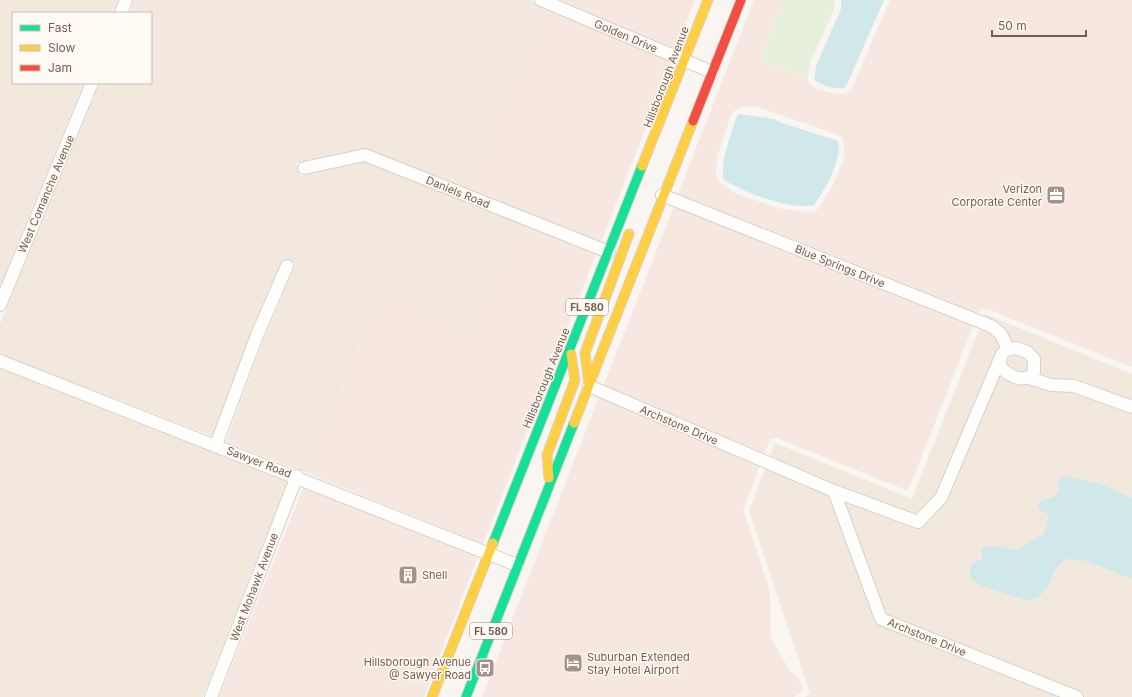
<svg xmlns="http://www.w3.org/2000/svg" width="1132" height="697" font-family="Inter,sans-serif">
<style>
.residential{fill:#f2e8de}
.commercial{fill:#f6e8e1;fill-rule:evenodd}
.green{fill:#e7f0db}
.water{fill:#d0e8ea}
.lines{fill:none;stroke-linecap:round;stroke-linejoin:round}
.street-casing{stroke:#d7d1cb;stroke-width:14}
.fast-casing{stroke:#dad1cc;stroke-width:11}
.slow-casing{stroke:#dad1cc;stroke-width:11}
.jam-casing{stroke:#dad1cc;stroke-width:11}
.street{stroke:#fefefd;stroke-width:12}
.fast{stroke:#16e098;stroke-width:9}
.slow{stroke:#ffcf43;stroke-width:9}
.jam{stroke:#f24e42;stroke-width:9}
.labels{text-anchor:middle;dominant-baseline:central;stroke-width:3;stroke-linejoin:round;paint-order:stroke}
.shield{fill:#fffaf3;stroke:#a28b7f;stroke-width:1}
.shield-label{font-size:10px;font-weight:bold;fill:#7a5c4d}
.street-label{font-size:11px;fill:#7a5c4d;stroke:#fffaf3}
.poi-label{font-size:11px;fill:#7a5c4d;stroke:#fffaf3;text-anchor:end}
</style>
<rect width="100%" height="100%" fill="#f9f5f0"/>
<path class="residential" d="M 0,0 L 118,0 L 113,13 L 13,13 L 13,83 L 84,83 L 0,286 Z
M 134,0 L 530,0 L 545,9 L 471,190 L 368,149 L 295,163 L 300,176 L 365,161 L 466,202 L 466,204 L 520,223 L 476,332 L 380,296 L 309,474 L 226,442 L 264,338 L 296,263 L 283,258 L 251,333 L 212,436 L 0,354 L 0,324 L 100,83 L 151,83 L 151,13 L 129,13 Z
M 985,314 L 1132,374 L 1132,697 L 805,697 L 810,693 L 749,511 L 775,443 L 912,499 Z
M 0,368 L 288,480 L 203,697 L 0,697 Z"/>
<path class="commercial" d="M 557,0 L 695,0 L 675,50 Z
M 754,0 L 785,0 L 761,53 L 765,63 L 808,78 L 809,83 L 817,89 L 838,94 L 845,93 L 852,88 L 890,0 L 1132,0 L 1132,367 L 987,309 L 981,309 L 978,314 L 678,194 ZM 742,107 L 758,107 L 836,134 L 843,138 L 845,153 L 843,162 L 831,189 L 817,210 L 810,212 L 781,209 L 737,194 L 718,181 L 716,171 L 717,158 L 730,117 L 734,111 Z
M 545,9 L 671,62 L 601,242 L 471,190 Z
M 674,206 L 973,326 L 908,491 L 777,438 L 770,439 L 743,510 L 768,586 L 770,598 L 771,638 L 790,671 L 798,677 L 803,691 L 794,697 L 482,697 L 599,397 L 709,445 L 715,433 L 604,385 Z
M 520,223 L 596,254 L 483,544 L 309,474 L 380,296 L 476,332 Z
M 304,486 L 478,556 L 424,697 L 219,697 Z"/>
<path class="green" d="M 785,0 L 835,0 L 835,7 L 810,63 L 808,78 L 765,63 L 761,54 Z"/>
<path class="water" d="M 841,0 L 884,0 L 847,84 L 844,88 C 832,89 824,86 814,80 L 816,66 L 841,9 Z
M 739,114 L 774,119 L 779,122 L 838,141 C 843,159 824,191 814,205 C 791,211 744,192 724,180 C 719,163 731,136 736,118 Z
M 1065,476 L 1100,484 L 1132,498 L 1132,579 L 1087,561 L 1065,559 L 1055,570 L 1049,586 L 1037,598 L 1025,600 L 982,586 L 970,578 L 971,564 L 983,559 L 981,548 L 998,546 L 1017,550 L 1044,534 L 1049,515 L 1037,508 L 1040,501 L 1053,497 L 1060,489 L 1057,482 Z"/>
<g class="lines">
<defs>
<path id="street" d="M 541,0 L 712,72
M 121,13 L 126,0
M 304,168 L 365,155 L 609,252
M 662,195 L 991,326 L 1001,334 L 1008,349
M 0,305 L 92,83
M 1016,348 L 1027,352 L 1034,359 L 1034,372 C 1025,385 1008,376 1000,366 C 999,354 1004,349 1016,348 Z
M 1000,359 L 941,498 L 918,522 L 834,491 L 881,619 L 1077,697
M 0,361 L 517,565
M 1029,378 L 1051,385 L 1074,386 L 1132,407
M 589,386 L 834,491
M 216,445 L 257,335 L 287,266
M 211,697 L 297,476"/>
<path id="fast" d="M 493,543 L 642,166
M 466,697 L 574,423"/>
<path id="slow" d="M 642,166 L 708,0
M 589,385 L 585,353 L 629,234
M 574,423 L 693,121
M 549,478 L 547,455 L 575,380 L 571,354
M 432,697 L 493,543"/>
<path id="jam" d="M 693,121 L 741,0"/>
</defs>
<use href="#street" class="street-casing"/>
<use href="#fast" class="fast-casing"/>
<use href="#slow" class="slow-casing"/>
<use href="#jam" class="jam-casing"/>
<use href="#street" class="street"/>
<use href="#fast" class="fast"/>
<use href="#slow" class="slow"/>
<use href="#jam" class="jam"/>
</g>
<defs>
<symbol id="office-square" viewBox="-11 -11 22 22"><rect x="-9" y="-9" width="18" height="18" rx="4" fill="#a69286" stroke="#fffaf3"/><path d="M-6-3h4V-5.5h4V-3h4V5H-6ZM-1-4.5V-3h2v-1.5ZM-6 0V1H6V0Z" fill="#fff"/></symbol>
<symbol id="building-square" viewBox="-11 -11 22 22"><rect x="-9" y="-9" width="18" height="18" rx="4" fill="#a69286" stroke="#fffaf3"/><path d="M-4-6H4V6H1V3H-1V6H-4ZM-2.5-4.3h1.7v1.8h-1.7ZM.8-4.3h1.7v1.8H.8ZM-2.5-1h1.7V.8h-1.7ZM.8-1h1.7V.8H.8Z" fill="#fff"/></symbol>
<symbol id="hotel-square" viewBox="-11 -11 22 22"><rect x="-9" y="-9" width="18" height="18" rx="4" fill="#a69286" stroke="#fffaf3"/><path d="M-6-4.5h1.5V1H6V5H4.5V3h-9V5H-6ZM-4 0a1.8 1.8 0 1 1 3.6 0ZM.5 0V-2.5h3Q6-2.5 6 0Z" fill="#fff"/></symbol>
<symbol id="bus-square" viewBox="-11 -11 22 22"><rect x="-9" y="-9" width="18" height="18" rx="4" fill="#a69286" stroke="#fffaf3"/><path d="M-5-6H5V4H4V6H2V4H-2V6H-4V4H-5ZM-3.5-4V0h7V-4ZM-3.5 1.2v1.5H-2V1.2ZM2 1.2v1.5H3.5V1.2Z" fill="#fff"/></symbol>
</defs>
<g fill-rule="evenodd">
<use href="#office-square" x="1045" y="184" width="22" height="22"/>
<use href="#building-square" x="397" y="564" width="22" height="22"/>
<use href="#hotel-square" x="562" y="652" width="22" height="22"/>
<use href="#bus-square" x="474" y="657" width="22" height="22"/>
</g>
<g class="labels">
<g class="shield">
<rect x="566" y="299" width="42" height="16" rx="3"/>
<rect x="470" y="623" width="42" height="16" rx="3"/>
</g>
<g class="shield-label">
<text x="587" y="307">FL 580</text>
<text x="491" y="631">FL 580</text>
</g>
<g class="street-label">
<text transform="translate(626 36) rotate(23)">Golden Drive</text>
<text transform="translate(666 77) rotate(-69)">Hillsborough Avenue</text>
<text transform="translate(458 192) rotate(22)">Daniels Road</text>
<text transform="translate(46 194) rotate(-67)">West Comanche Avenue</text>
<text transform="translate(840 266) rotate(22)">Blue Springs Drive</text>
<text transform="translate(546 378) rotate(-68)">Hillsborough Avenue</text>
<text transform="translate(679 425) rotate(23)">Archstone Drive</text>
<text transform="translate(259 462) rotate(21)">Sawyer Road</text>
<text transform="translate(254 587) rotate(-69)">West Mohawk Avenue</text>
<text transform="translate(927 637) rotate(22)">Archstone Drive</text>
</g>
<g class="poi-label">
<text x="1042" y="189">Verizon<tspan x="1042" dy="13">Corporate Center</tspan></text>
<text x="422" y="575" text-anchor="start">Shell</text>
<text x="587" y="657" text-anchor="start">Suburban Extended<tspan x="587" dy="13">Stay Hotel Airport</tspan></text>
<text x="471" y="662">Hillsborough Avenue<tspan x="471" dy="13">@ Sawyer Road</tspan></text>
</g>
</g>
<rect x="12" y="12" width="140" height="72" fill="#fffaf3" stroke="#cabbb1"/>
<rect x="20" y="25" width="20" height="6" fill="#16e098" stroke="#cabbb1"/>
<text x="48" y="32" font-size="12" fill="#7a5c4d">Fast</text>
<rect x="20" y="45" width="20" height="6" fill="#ffcf43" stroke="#cabbb1"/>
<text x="48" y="52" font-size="12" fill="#7a5c4d">Slow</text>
<rect x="20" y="65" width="20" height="6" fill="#f24e42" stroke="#cabbb1"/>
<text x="48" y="72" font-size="12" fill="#7a5c4d">Jam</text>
<path d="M992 30v6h94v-6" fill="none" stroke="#7a5c4d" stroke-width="2"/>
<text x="998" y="30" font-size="12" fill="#7a5c4d" stroke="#fffaf3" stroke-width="3" paint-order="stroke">50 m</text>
</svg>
